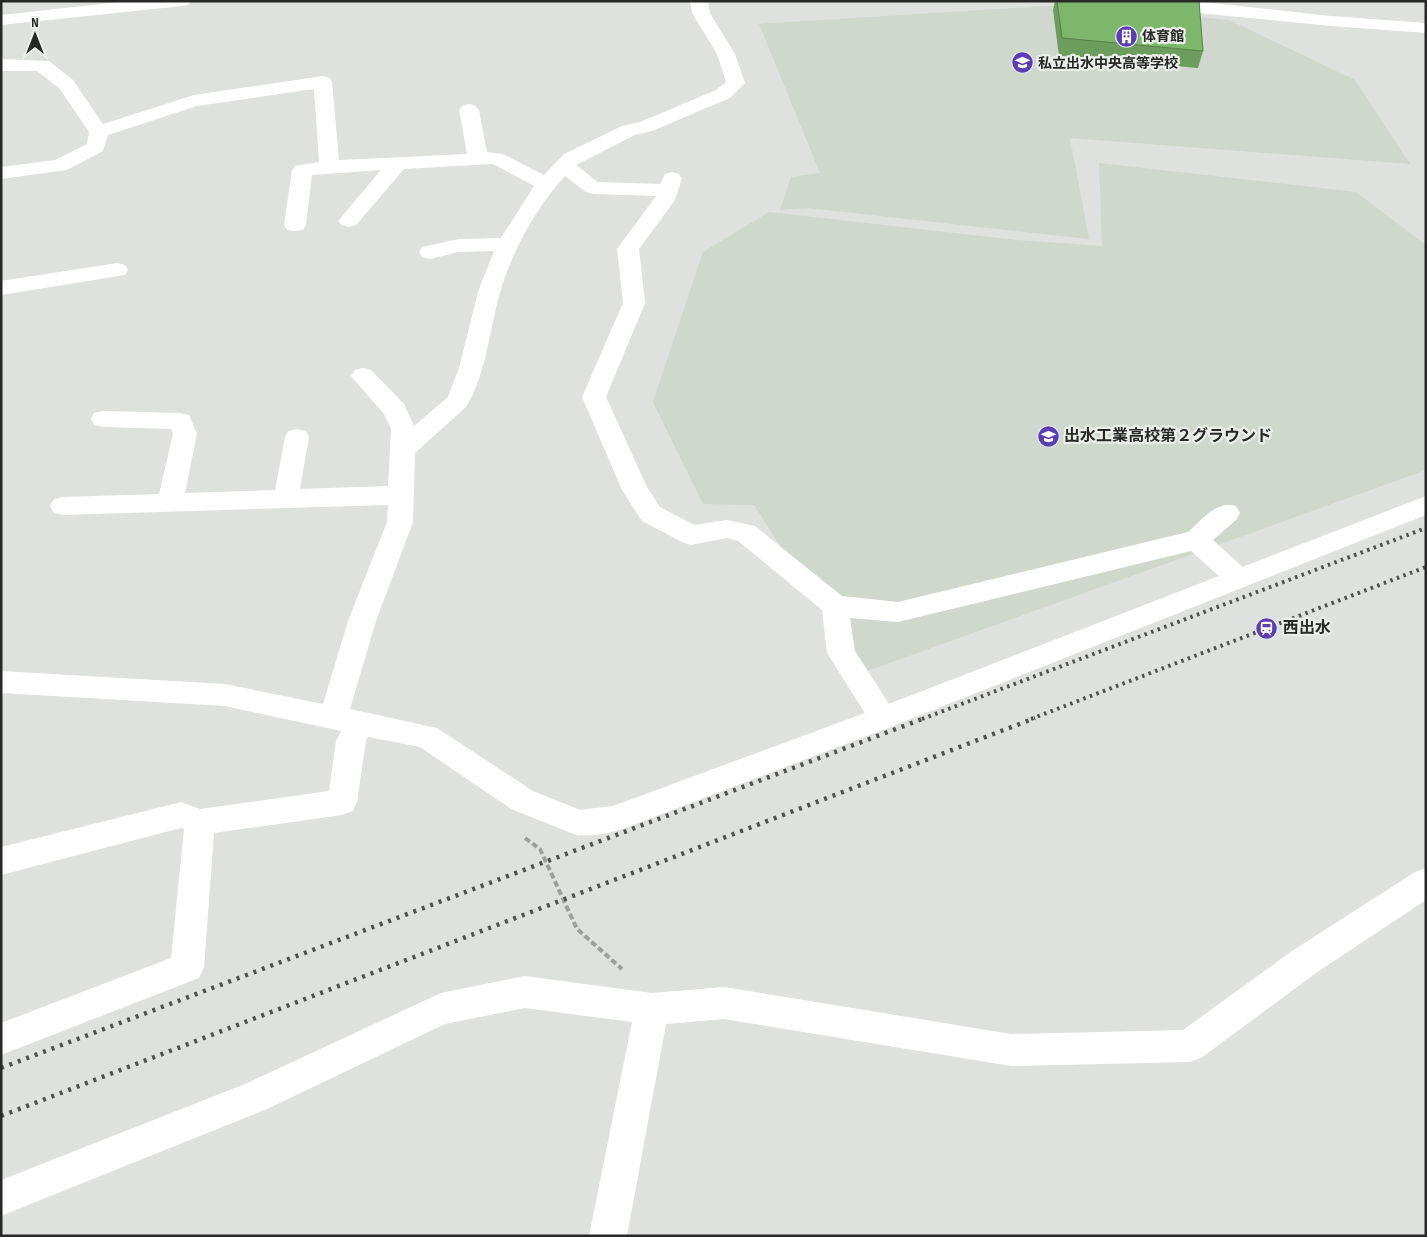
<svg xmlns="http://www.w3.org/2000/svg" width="1427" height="1237" font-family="'Sofia Sans Condensed','Noto Sans JP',sans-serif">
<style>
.built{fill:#d0d7cd}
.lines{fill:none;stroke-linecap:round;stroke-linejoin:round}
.path{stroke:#9ea09d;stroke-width:4;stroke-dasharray:6 3;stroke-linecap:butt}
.street{fill:#fff;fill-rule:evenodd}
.secondary{fill:#fff;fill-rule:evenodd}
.rail-far1{stroke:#50514f;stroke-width:4;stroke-dasharray:2.5 4.5;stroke-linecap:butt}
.rail{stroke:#50514f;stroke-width:4.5;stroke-dasharray:3 6;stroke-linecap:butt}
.wall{fill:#6c9d5c}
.building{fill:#7db76b;stroke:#58804b}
.labels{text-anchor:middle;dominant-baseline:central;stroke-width:4.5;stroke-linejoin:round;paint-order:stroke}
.far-poi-label{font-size:14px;font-weight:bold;fill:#282927;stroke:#ebefea;text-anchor:start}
.poi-label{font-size:16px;font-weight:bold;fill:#282927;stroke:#ebefea;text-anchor:start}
</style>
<rect width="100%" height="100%" fill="#dee1dd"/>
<path class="built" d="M 1064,5 L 1229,20 L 1355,80 L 1410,164 L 1070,138 L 1089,239 L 808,208 L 780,210 L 791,177 L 820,173 L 759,24 Z
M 1099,163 L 1356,192 L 1426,245 L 1426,470 L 862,673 L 754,505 L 703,504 L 653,402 L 703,252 L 769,212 L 1017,240 L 1102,246 Z"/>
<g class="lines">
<path class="path" d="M 525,838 L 540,849 L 577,929 L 622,969"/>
<path class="street" d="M 129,1 L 191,1 L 188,5 L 182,6 L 1,25 L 1,15 Z
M 690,1 L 708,1 L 710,13 L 735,54 L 745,83 L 730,98 L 652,131 L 635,135 L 576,165 L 598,182 L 660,184 L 665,174 L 672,172 L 679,174 L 682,178 L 675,200 L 639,249 L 645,303 L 606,397 L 647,487 L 660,507 L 694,525 L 727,520 L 755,526 L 842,596 L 898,602 L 1188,532 C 1202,520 1216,500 1236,506 L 1240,513 L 1236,520 L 1213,540 L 1247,571 L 1251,578 L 1247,585 L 1238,588 L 1229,585 L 1191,551 L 898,622 L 850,618 L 855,651 L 898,718 L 893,726 L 883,730 L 873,726 L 827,653 L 822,610 L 738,541 L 727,538 L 691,545 L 682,542 L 642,521 L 622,490 L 582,397 L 623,303 L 617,249 L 656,196 L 593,194 L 586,192 L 565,176 C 536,207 511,253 500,293 C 489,330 487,373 466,407 L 415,453 L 413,522 L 376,621 L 350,709 L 437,728 L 533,791 L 590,814 L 594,823 L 590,832 L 579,836 L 511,809 L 420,747 L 368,737 L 366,741 L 357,802 L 353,811 L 342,815 L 214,833 L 204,967 L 199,978 L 1,1055 L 1,1023 L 171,958 L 184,829 L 181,828 L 1,875 L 1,847 L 181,802 L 200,809 L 329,791 L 336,741 L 341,731 L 225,706 L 1,693 L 1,671 L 225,684 L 323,704 L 348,621 L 387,522 L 388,505 L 63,515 L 54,513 L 50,506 L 54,499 L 63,497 L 159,494 L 173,434 L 171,429 L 103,427 L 94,425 L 91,419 L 94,413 L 103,411 L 180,413 L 189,415 L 197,434 L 185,493 L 275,490 L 285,437 L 288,431 L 297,429 L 306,431 L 309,437 L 300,489 L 388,486 L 391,429 L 384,414 L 351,376 L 355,370 L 363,368 L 371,370 L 404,404 L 414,426 L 448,397 L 459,368 L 478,292 L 494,251 L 459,252 L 430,259 L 422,257 L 419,252 L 422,247 L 459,239 L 501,238 L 534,186 L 493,164 L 404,169 L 356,225 L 349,227 L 342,225 L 338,221 L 381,170 L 312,175 L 306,225 L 303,230 L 295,231 L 287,230 L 284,225 L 292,170 L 295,166 L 319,162 L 314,89 L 197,106 L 108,135 L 103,151 L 67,170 L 1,179 L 1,167 L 55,160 L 87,144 L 89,132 L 59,88 L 37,71 L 1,71 L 1,59 L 49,61 L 73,80 L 103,124 L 194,95 L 323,76 L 330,78 L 332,82 L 339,160 L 467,154 L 459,110 L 462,106 L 469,104 L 476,106 L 479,110 L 487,152 L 503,154 L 544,175 L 564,154 L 622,126 L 640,122 L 716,90 L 726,82 L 717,54 L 692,13 Z
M 1118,1 L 1194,1 L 1331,16 L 1426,23 L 1426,33 L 1331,26 L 1127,6 L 1121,5 Z
M 117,263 L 125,265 L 128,270 L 125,275 L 1,295 L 1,281 Z
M 1426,868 L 1426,900 L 1316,973 L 1201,1058 L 1189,1062 L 1011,1066 L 724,1019 L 666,1024 L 627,1236 L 589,1236 L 632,1022 L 525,1008 L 445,1024 L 267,1109 L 1,1216 L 1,1180 L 245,1084 L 441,993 L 525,976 L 652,993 L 724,987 L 1011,1034 L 1183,1030 L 1292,951 L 1415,872 Z"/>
<path class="secondary" d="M 1426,496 L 1426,515 L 893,726 L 625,828 C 607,834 586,839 568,832 L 564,823 L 568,814 L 579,810 L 613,806 L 873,710 Z"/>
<path class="rail-far1" d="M 922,719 L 1426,528
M 1031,719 L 1426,567"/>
<path class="rail" d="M 1,1068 L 925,718
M 1,1116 L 1035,718"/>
</g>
<path class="wall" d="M 1055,1 L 1199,1 L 1203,51 L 1198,68 L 1059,56 L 1053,10 Z"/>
<path class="building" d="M 1057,1 L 1199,1 L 1203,51 L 1062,38 Z"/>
<defs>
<symbol id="building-disc" viewBox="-11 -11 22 22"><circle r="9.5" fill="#5a3db5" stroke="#ebefea"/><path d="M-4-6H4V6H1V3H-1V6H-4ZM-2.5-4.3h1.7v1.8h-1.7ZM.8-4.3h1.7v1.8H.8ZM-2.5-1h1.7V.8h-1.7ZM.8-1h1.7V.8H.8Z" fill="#fff"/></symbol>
<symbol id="school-disc" viewBox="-11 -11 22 22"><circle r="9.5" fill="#5a3db5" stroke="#ebefea"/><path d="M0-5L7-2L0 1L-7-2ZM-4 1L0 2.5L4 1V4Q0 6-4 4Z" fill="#fff"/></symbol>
<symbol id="station-disc" viewBox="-11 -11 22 22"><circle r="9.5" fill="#5a3db5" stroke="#ebefea"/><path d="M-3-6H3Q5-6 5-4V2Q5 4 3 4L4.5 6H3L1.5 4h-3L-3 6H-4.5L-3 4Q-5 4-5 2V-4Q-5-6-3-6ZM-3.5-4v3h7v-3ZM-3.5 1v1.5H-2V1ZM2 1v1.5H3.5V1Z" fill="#fff"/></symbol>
</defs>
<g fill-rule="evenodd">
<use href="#building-disc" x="1114" y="24" width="25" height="25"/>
<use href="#school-disc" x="1010" y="50" width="25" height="25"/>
<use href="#school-disc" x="1036" y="424" width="25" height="25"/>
<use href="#station-disc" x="1254" y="616" width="25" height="25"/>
</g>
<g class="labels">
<g class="far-poi-label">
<text x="1142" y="36">体育館</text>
<text x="1038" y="63">私立出水中央高等学校</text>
</g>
<g class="poi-label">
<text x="1064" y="436">出水工業高校第２グラウンド</text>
<text x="1283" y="628">西出水</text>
</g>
</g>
<rect width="1427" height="1237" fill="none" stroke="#282927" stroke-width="5"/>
<g transform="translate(35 35)" stroke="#ebefea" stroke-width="4" paint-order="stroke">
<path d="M0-4L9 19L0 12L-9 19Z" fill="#282927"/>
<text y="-8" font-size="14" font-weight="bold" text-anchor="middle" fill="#282927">N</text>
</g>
</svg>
